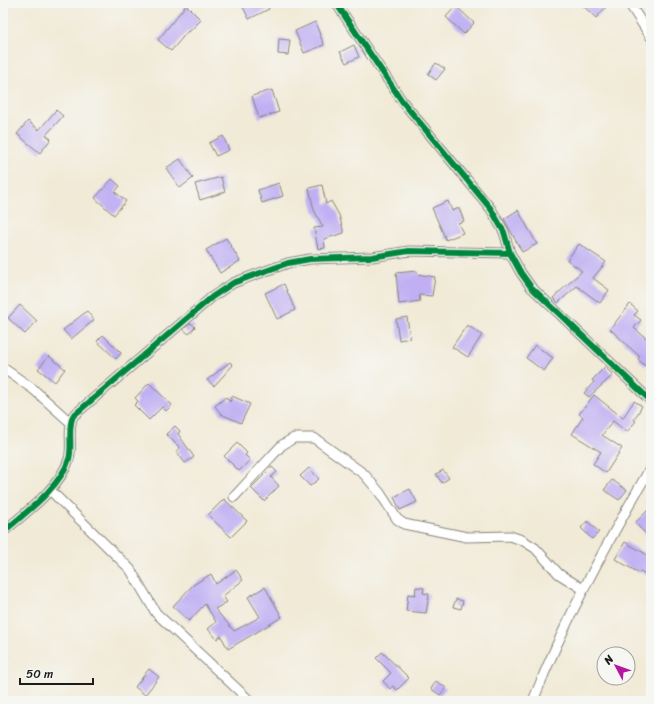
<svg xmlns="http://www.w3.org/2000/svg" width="654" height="704" font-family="Sriracha,sans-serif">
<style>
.building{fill:#c0b0f3}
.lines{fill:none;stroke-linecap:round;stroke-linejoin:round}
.street-casing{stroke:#86837a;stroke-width:11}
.street{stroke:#fff;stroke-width:9}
.cycleway-casing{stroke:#f6f6f2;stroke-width:8}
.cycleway{stroke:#00873e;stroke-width:6}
</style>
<rect width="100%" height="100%" fill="#f6f6f2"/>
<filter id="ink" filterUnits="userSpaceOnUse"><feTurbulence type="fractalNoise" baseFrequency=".025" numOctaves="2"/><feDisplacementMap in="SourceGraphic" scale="8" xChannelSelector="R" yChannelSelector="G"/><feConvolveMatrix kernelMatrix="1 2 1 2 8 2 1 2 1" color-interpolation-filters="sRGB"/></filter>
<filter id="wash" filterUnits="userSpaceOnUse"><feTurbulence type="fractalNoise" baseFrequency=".012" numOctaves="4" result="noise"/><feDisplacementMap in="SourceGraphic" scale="16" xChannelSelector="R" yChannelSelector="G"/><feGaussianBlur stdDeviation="0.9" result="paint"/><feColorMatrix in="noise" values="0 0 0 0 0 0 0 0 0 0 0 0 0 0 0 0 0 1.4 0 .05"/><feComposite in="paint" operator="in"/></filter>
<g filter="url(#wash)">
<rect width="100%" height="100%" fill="#f1ead7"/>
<g id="blocks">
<path class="building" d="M 241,3 L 266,3 L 269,9 L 249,19 Z
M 580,3 L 602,3 L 606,7 L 596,18 Z
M 186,5 L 201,20 L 189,32 L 188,31 L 171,51 L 158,40 Z
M 456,6 L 474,23 L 464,34 L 446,17 Z
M 315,22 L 324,45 L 304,53 L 295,31 Z
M 279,39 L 290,40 L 288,55 L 278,54 Z
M 354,45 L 359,57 L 346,63 L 340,52 Z
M 436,63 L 445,69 L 436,80 L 428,74 Z
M 272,90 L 279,112 L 259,118 L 252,96 Z
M 56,110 L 63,116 L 46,135 L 51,139 L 40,153 L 17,134 L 28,121 L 39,130 Z
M 223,136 L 229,150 L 216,156 L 209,143 Z
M 180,159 L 193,178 L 180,188 L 166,168 Z
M 221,177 L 225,192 L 200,200 L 195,184 Z
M 112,179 L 120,186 L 115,192 L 126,201 L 114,215 L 95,198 Z
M 279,183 L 283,196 L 262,203 L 258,190 Z
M 322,185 L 326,204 L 331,201 L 339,215 L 344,233 L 324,239 L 325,248 L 318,249 L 314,228 L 323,227 L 314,210 L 309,188 Z
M 448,201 L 452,211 L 459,208 L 464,221 L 458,223 L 463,233 L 446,240 L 432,208 Z
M 518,210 L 537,244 L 522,252 L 504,219 Z
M 226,238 L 240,261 L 220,273 L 206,250 Z
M 579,244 L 606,262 L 593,278 L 609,290 L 600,303 L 577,286 L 558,303 L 553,298 L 582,271 L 567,260 Z
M 417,271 L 417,274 L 435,277 L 432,296 L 419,295 L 420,301 L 399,304 L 396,273 Z
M 284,284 L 295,310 L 277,319 L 265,293 Z
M 630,304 L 638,311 L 634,315 L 641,320 L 634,328 L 646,338 L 651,332 L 651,360 L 645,366 L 638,359 L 640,357 L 610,329 Z
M 20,305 L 37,321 L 25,334 L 8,318 Z
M 87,311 L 94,320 L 71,339 L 63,330 Z
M 407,317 L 410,338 L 399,340 L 396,319 Z
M 191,323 L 195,327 L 189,334 L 183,329 Z
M 467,325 L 482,335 L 468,357 L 452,347 Z
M 103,335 L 121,353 L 116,359 L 97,341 Z
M 535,345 L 553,358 L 544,371 L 526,358 Z
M 49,356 L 65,369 L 55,382 L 38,369 Z
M 230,362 L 233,365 L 214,386 L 207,380 Z
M 605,367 L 613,375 L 589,397 L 584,393 L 594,382 L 592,380 Z
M 149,383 L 172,405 L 166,411 L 162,407 L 149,420 L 134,405 L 138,401 L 135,398 Z
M 594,395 L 623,418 L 634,401 L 642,406 L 634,420 L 636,421 L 627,432 L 613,421 L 602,435 L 622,448 L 606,473 L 593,464 L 601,452 L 572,434 L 583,417 L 579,414 Z
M 232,396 L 250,404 L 241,423 L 221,414 L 215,406 L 226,397 L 230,402 Z
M 175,426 L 180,431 L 178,434 L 194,457 L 185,463 L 176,451 L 180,448 L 166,434 Z
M 237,443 L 247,453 L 245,455 L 250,460 L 239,471 L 224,456 Z
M 272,467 L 277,472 L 271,477 L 279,486 L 264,501 L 251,488 Z
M 309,468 L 319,479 L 310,486 L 300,476 Z
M 443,470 L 449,478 L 442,483 L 436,474 Z
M 612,480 L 627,490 L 619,500 L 604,490 Z
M 410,489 L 417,502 L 400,510 L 394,497 Z
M 224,499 L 247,521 L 231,537 L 208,515 Z
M 651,507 L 651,531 L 647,535 L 635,523 Z
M 587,521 L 599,532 L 592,539 L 581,528 Z
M 625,542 L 651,557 L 651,577 L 640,571 L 639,573 L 615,559 Z
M 236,570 L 243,580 L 223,596 L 227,602 L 215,609 L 234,631 L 260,617 L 248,597 L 265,587 L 282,617 L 228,649 L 221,636 L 217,639 L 208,629 L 216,622 L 205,604 L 189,621 L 173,606 L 193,585 L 211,574 L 216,584 Z
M 416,587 L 424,588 L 423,593 L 429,594 L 426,613 L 406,611 L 408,594 L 415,595 Z
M 456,599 L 463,601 L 461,609 L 453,607 Z
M 382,652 L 409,678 L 397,690 L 393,686 L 390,689 L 383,681 L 391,673 L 376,658 Z
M 149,669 L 159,677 L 145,695 L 135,687 Z
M 436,681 L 446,688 L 440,695 L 431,689 Z"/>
</g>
</g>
<g filter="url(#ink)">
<use href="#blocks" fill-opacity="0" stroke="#86837a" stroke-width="1"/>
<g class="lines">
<defs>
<path id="street" d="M 336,3 L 402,101 L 491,209 L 504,232 L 510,253 L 521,273 L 531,287 L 651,401
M 629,3 L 651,37
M 3,368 L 33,389 L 70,422
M 50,490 L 130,569 L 156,613 L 250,701
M 234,497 L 282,445 L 294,438 L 314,438 L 364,474 L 380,493 L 397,519 L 404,524 L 467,537 L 510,536 L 522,540 L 535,548 L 559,574 L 583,589
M 3,532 C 25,513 60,488 69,459 C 73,445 67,429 73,416 L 212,297 L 233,283 L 260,273 L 288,263 L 310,259 L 372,257 L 409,251 L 510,253
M 533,701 C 565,619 607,543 651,467"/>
</defs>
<use href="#street" class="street-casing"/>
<use href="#street" class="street"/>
<defs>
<path id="cycleway" d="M 336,3 L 402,101 L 491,209 L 504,232 L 510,253 L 521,273 L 531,287 L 651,401
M 3,532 C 25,513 60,488 69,459 C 73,445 67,429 73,416 L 212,297 L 233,283 L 260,273 L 288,263 L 310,259 L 372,257 L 409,251 L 510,253"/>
</defs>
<use href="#cycleway" class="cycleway-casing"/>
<use href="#cycleway" class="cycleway"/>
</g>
</g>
<rect width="654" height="704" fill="none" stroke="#f6f6f2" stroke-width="16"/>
<g transform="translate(616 666) rotate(311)"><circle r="19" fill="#f6f6f2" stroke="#9f9f9c"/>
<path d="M0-3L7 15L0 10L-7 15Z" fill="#b5179e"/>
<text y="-6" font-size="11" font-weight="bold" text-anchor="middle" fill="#1c1c1c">N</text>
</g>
<path d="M20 678v6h73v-6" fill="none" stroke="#1c1c1c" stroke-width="2"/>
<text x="26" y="678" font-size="12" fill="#1c1c1c" stroke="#f6f6f2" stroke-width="3" paint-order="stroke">50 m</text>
</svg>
